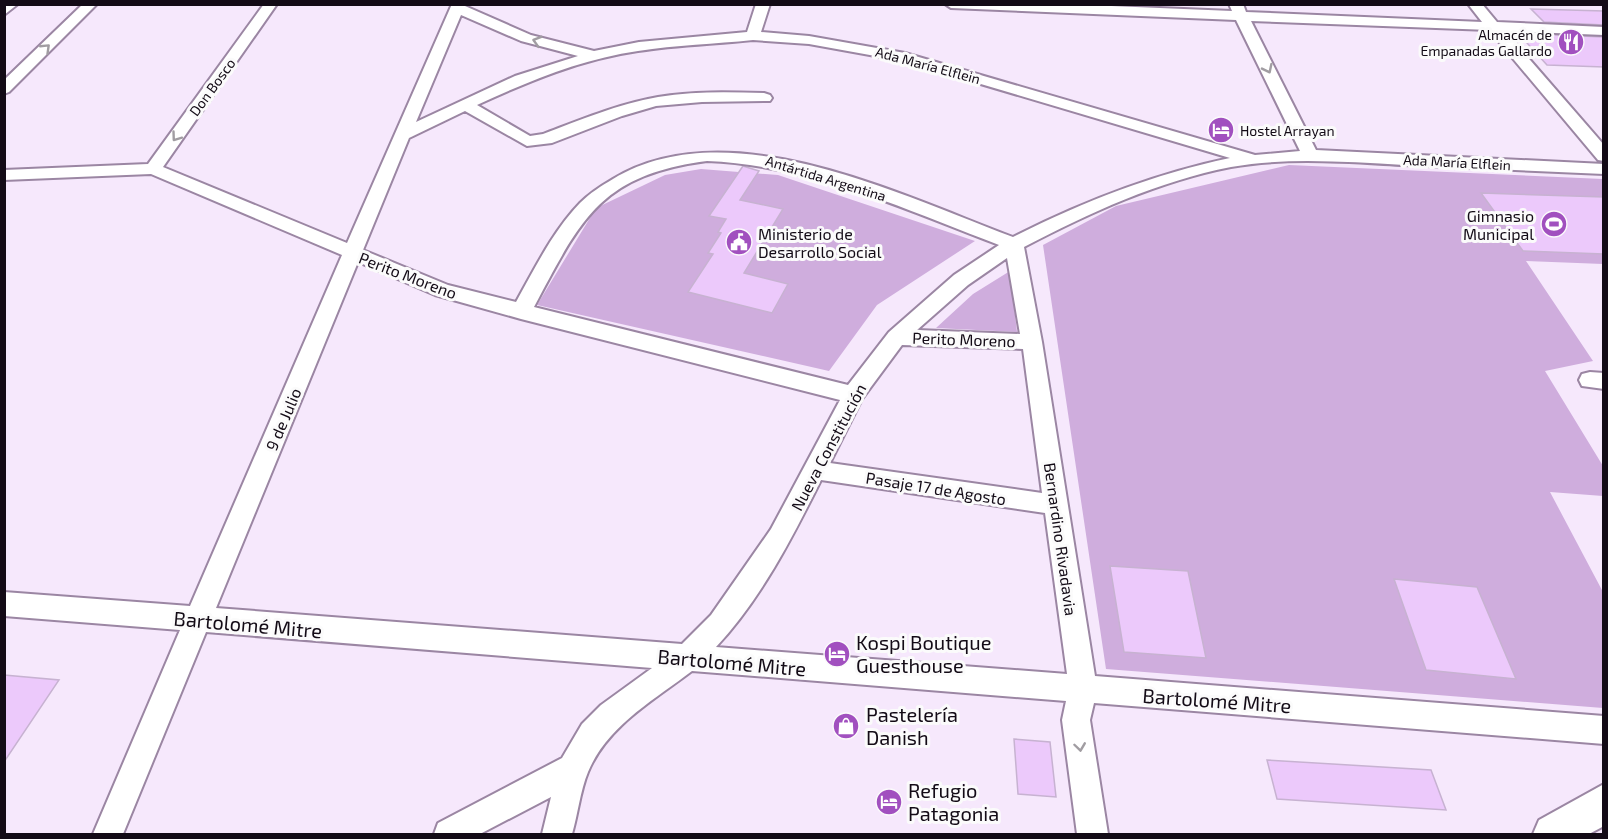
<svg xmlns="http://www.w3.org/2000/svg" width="1608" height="839" font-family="'Exo 2',sans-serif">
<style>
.green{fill:#cfaddd}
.building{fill:#ecc9fb;stroke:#c7b2d1;stroke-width:1.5}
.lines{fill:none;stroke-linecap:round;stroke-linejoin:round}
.minor-casing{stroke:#9b86a3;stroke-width:4}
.major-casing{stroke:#9b86a3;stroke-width:4}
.minor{fill:#fff;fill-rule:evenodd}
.major{fill:#fff;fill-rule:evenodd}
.oneway{stroke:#a19da2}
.labels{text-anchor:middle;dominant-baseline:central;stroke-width:6;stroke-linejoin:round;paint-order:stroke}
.far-poi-label{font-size:14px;fill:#130b16;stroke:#fbfbfb;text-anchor:end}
.far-street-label{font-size:14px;fill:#130b16;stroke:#fbfbfb}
.poi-label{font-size:16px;fill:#130b16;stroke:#fbfbfb;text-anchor:end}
.street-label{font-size:16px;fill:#130b16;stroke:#fbfbfb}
.near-street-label{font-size:20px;fill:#130b16;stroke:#fbfbfb}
.near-poi-label{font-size:20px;fill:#130b16;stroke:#fbfbfb;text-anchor:start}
</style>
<rect width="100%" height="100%" fill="#f6e8fc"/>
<path class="green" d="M 1289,165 L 1603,179 L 1603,264 L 1526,261 L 1593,361 L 1545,371 L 1603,466 L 1603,496 L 1550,492 L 1603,592 L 1603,708 L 1106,669 L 1043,245 L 1116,206 Z
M 701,169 L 778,175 L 975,241 L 877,305 L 829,371 L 537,305 L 596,208 L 665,175 Z
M 1010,271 L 1017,332 L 936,328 L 973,294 Z"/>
<path class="building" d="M 1531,9 L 1604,11 L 1604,25 L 1544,22 Z
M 1534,34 L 1604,37 L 1604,67 L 1547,65 L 1527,43 Z
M 743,166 L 759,171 L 740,200 L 783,209 L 744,273 L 788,284 L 772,313 L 688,292 L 713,254 L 708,253 L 721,233 L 718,232 L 726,219 L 709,216 Z
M 1481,193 L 1604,197 L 1604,254 L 1523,251 Z
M 1110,566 L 1188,571 L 1206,658 L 1124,652 Z
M 1394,579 L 1477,587 L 1516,679 L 1426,670 Z
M 4,675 L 59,680 L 4,762 Z
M 1014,739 L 1050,742 L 1056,797 L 1018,794 Z
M 1267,760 L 1431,770 L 1446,810 L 1277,799 Z"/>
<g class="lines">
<defs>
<path id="minor" d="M 4,4 L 18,4 L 4,15 Z
M 83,4 L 97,4 L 9,92 L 4,94 L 4,80 Z
M 264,4 L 277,4 L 163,167 L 347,243 L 452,4 L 466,4 L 465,6 L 531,35 L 594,51 L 639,42 L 747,32 L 756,4 L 770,4 L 761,32 L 809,36 L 905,53 L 1255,155 L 1300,151 L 1236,20 L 951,8 L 945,4 L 1063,4 L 1232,11 L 1229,4 L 1243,4 L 1246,12 L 1482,22 L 1468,4 L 1482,4 L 1497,22 L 1604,27 L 1604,35 L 1505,31 L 1604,145 L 1604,161 L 1598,160 L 1489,30 L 1251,21 L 1316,150 L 1604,164 L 1604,174 C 1537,171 1470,168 1404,165 C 1346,162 1288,157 1231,167 C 1159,181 1089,213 1024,247 L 1042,342 L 1095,676 L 1604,716 L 1604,744 L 1094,703 L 1090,720 L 1108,834 L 1077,834 L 1062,720 L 1066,701 L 692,671 C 654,700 607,726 588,772 C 580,791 578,814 572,834 L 542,834 L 551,797 L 480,834 L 434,834 L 438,823 L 562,758 L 582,724 L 601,705 L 652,668 L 206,632 L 123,834 L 93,834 L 180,630 L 4,616 L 4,592 L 190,606 L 342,255 L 151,174 L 4,180 L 4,170 L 148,164 ZM 461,15 L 521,41 L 578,56 L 515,76 L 416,122 ZM 753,40 L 809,44 L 903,61 L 1230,158 C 1154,174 1082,202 1013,237 C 900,195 728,109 613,179 C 601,186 590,193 580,203 C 553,231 535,268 516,302 L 448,285 L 363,250 L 409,138 L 465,111 L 527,146 L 552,143 L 622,116 L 656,106 L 702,102 L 770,101 L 772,98 L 770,95 L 764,93 C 728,92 693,91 658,97 C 618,104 580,120 543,134 L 530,136 L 477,105 C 529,81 582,59 638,51 C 676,45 715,44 753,40 ZM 707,161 C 810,165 904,209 999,245 L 954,275 L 889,332 L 848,385 L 534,307 C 581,219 600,175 707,161 ZM 1007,258 L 1020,334 L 917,330 L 968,285 ZM 358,262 L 435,295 L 521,319 L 840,400 L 771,529 L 711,615 L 682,644 L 216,608 ZM 902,345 L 1023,349 L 1042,493 L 830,463 L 862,399 ZM 821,480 L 1045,513 L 1067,674 L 716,647 C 761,599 792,538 821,480 Z
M 1590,372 L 1604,373 L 1604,389 L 1582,386 L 1579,380 L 1582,374 Z"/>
<path id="major" d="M 1604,784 L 1604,826 L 1589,834 L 1533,834 L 1539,820 Z"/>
</defs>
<use href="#minor" class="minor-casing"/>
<use href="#major" class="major-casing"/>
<use href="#minor" class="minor"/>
<use href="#major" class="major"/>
</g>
<defs><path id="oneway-chevron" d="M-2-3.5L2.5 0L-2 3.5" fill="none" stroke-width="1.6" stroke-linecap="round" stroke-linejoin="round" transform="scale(1.5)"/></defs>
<g class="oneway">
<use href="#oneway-chevron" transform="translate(537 41) rotate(-164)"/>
<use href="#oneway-chevron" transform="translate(46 48) rotate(-44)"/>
<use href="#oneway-chevron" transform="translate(1268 69) rotate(64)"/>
<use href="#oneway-chevron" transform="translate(176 137) rotate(126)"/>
<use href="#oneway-chevron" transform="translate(1080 747) rotate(82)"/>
</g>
<defs>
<symbol id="restaurant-disc" viewBox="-11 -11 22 22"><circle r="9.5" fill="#a150bf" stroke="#fbfbfb"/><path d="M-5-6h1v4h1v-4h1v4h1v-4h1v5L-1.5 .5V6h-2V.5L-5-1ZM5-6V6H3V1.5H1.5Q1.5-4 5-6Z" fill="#fff"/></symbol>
<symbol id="hotel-disc" viewBox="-11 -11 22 22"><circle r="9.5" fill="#a150bf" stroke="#fbfbfb"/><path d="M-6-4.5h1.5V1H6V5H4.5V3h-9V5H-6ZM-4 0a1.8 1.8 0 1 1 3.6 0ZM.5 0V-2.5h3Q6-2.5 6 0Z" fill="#fff"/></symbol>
<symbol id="stadium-disc" viewBox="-11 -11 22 22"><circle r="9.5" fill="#a150bf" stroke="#fbfbfb"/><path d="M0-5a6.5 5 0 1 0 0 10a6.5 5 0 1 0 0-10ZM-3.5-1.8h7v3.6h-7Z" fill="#fff"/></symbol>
<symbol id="civic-disc" viewBox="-11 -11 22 22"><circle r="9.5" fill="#a150bf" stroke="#fbfbfb"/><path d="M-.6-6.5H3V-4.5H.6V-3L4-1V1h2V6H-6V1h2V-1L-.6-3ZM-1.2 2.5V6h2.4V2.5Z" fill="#fff"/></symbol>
<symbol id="shop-disc" viewBox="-11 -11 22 22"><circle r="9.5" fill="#a150bf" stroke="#fbfbfb"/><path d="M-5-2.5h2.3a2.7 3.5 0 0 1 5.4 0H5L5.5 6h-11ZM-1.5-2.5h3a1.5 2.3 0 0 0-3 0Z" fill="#fff"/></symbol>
</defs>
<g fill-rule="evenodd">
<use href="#restaurant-disc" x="1556" y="27" width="30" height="30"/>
<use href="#hotel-disc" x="1206" y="115" width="30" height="30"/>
<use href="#stadium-disc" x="1539" y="209" width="30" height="30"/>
<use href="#civic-disc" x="724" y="227" width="30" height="30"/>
<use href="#hotel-disc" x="822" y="639" width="30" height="30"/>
<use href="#shop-disc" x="831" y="711" width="30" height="30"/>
<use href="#hotel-disc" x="874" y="787" width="30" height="30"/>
</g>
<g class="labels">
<g class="far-poi-label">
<text x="1552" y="34">Almacén de<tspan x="1552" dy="16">Empanadas Gallardo</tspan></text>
<text x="1240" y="130" text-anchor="start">Hostel Arrayan</text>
</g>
<g class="far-street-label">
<text transform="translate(928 65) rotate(15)">Ada María Elflein</text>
<text transform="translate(212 87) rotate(-54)">Don Bosco</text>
<text transform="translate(1457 162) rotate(3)">Ada María Elflein</text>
<text transform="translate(826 178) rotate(17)">Antártida Argentina</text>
</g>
<g class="poi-label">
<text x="1534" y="215">Gimnasio<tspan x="1534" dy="18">Municipal</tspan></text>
<text x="758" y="233" text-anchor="start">Ministerio de<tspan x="758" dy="18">Desarrollo Social</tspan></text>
</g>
<g class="street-label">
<text transform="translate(408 275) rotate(21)">Perito Moreno</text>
<text transform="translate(964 339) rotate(2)">Perito Moreno</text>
<text transform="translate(283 419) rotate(-67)">9 de Julio</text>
<text transform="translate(828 447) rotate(-62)">Nueva Constitución</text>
<text transform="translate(936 488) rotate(9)">Pasaje 17 de Agosto</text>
<text transform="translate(1061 539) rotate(82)">Bernardino Rivadavia</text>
</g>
<g class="near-street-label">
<text transform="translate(248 624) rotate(5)">Bartolomé Mitre</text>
<text transform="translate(732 662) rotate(5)">Bartolomé Mitre</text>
<text transform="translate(1217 700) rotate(4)">Bartolomé Mitre</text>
</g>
<g class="near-poi-label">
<text x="856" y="642">Kospi Boutique<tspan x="856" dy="23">Guesthouse</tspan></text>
<text x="866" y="714">Pastelería<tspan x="866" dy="23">Danish</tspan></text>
<text x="908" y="790">Refugio<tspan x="908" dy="23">Patagonia</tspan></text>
</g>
</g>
<rect width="1608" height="839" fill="none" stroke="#130b16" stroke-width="12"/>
</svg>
